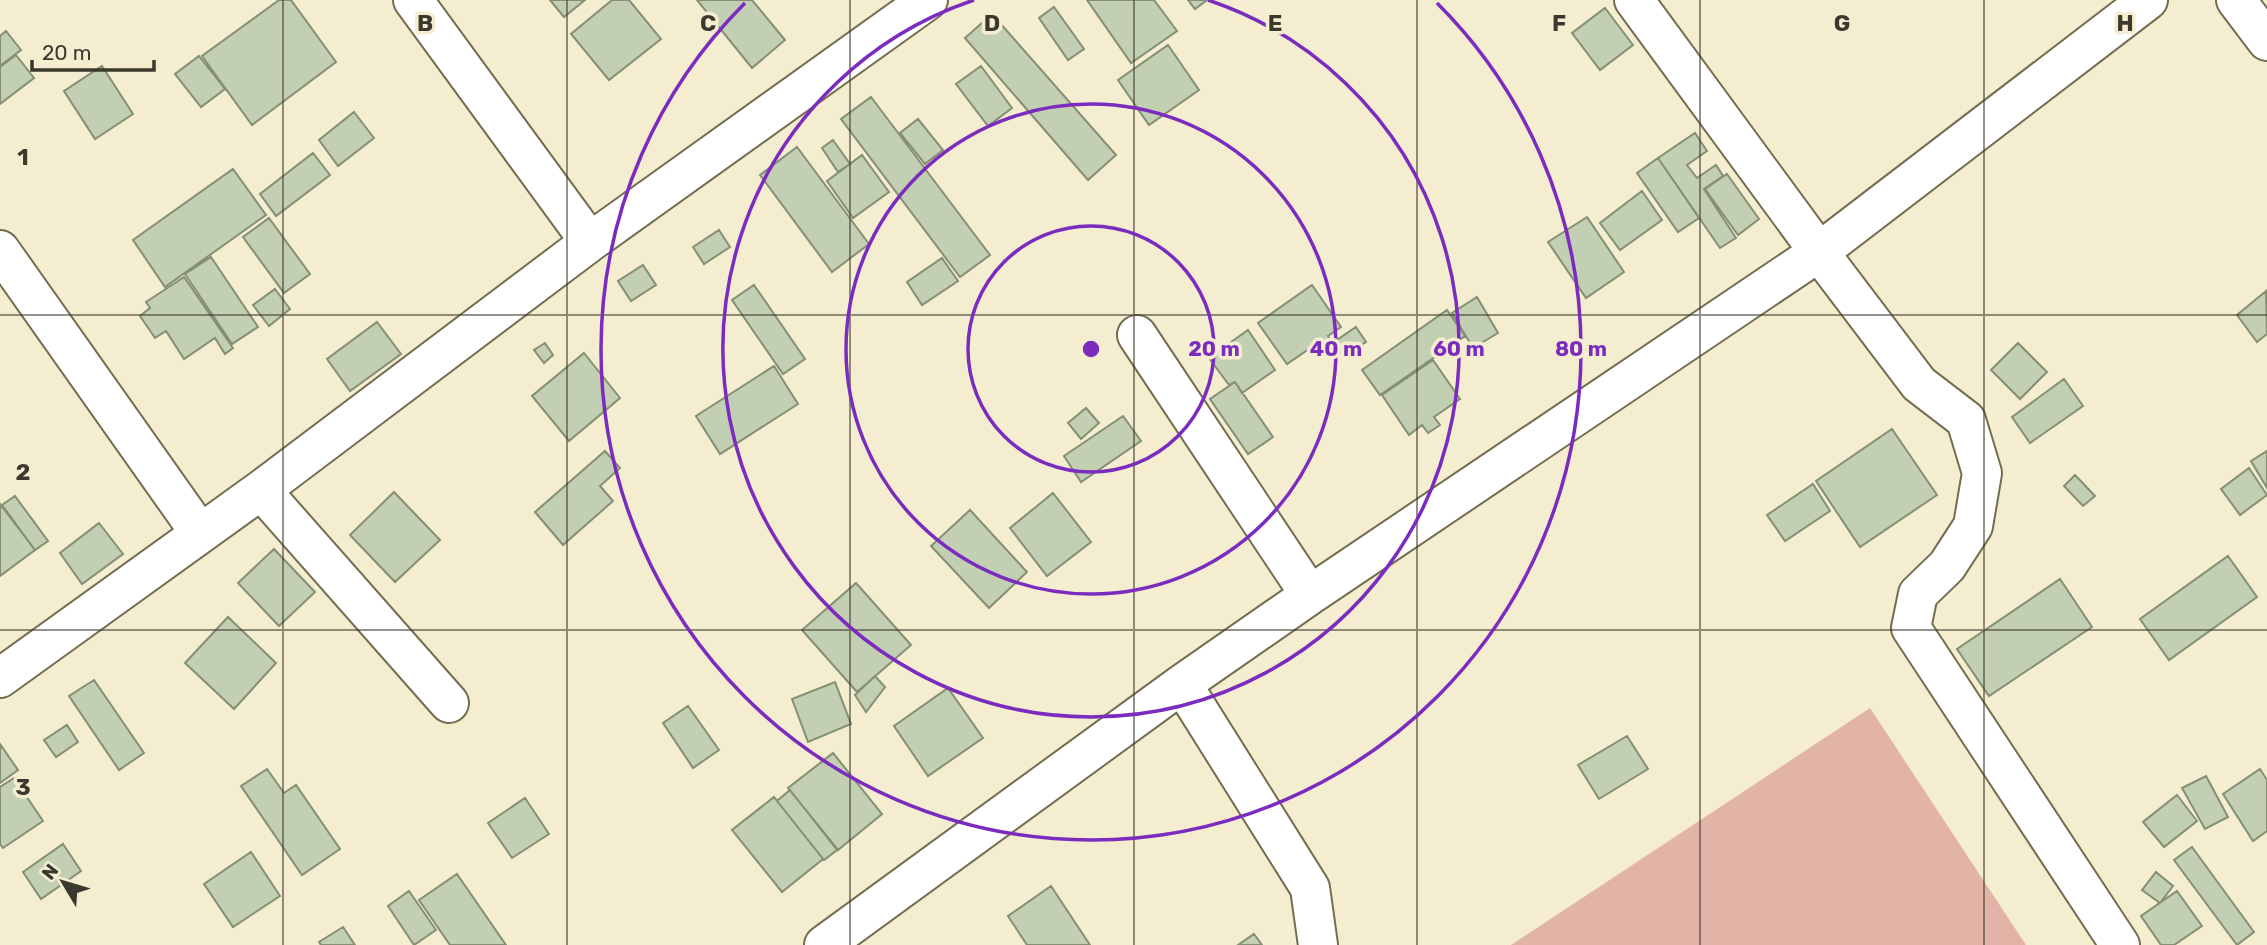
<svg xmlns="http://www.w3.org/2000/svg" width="2267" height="945" font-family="Rubik,sans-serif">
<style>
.green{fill:#e2b3a7}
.building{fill:#c3cfb2;stroke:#848f74;stroke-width:2}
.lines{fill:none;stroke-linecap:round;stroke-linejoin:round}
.minor-casing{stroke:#746d52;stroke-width:42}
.minor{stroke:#fff;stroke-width:38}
.grid{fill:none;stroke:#3b382d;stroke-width:2;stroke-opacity:0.55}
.ring{fill:none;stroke:#7b2cbf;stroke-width:3.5}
.grid-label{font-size:23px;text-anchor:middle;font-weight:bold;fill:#3b382d;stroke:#f5edcf;stroke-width:7;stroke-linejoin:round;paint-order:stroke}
.centre{fill:#7b2cbf;stroke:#f5edcf;stroke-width:3.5}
.ring-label{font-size:21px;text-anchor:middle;font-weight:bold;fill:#7b2cbf;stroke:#f5edcf;stroke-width:7;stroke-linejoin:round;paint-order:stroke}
</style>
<rect width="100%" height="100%" fill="#f5edcf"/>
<path class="green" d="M 1870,708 L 2026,945 L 1511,945 Z"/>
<path class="building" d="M 279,0 L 291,0 L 336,62 L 252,125 L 202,56 Z
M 550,0 L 585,0 L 564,17 Z
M 612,0 L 629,0 L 661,39 L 609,80 L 571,34 Z
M 697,0 L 752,0 L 785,40 L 752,68 Z
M 1087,0 L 1154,0 L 1177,31 L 1131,63 Z
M 1188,0 L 1207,0 L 1195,9 Z
M 1054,7 L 1084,49 L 1068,60 L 1039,18 Z
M 1605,8 L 1633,45 L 1600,70 L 1572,33 Z
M 992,14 L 1116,155 L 1088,180 L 965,38 Z
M 6,31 L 21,50 L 0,66 L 0,36 Z
M 1168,45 L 1199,90 L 1149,125 L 1118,80 Z
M 16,55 L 34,78 L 0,104 L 0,67 Z
M 199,56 L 225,89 L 201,107 L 175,74 Z
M 102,66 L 133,114 L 95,139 L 64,91 Z
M 981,66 L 1012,108 L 988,126 L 956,84 Z
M 871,97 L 990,255 L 960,277 L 841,119 Z
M 354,112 L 374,138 L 338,166 L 319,140 Z
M 918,119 L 943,150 L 925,164 L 900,133 Z
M 1695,133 L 1707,151 L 1687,165 L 1697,178 L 1716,165 L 1723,176 L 1704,189 L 1736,238 L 1720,248 L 1658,158 Z
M 833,140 L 850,164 L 838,172 L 822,148 Z
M 797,147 L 869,244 L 832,272 L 760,175 Z
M 313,153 L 330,175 L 276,216 L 260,194 Z
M 862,155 L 889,192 L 853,218 L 827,181 Z
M 1658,158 L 1699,218 L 1678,232 L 1637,173 Z
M 233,169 L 266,215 L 165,287 L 133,240 Z
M 1727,174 L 1759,219 L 1738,235 L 1705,189 Z
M 1642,191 L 1662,220 L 1620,250 L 1600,223 Z
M 1587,217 L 1624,272 L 1586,298 L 1548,242 Z
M 269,218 L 310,274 L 284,293 L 243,237 Z
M 719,230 L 730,247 L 704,264 L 693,247 Z
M 211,257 L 258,327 L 232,344 L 185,274 Z
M 942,258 L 958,281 L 922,305 L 907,282 Z
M 643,265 L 656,285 L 631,301 L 618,281 Z
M 184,277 L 233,348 L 225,354 L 215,338 L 184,359 L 166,331 L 155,338 L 140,316 L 150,308 L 146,302 Z
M 754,285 L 805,359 L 783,374 L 732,300 Z
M 1312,285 L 1341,327 L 1328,336 L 1332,342 L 1313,355 L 1309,349 L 1287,364 L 1258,323 Z
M 275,289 L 290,309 L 269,326 L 253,305 Z
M 2266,291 L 2267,334 L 2257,342 L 2237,315 Z
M 1477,297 L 1498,333 L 1473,348 L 1452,313 Z
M 1447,310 L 1465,336 L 1380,395 L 1362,370 Z
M 377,322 L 401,354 L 350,391 L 327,359 Z
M 1356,327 L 1366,342 L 1344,357 L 1334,342 Z
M 1248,330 L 1275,370 L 1242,393 L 1235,382 L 1229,385 L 1209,358 Z
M 545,343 L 553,355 L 544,363 L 534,350 Z
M 2018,343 L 2047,372 L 2020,399 L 1991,370 Z
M 584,353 L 620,398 L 569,441 L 532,396 Z
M 1433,360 L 1460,399 L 1434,417 L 1440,425 L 1428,433 L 1422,425 L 1409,435 L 1382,395 Z
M 774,366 L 798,404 L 720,454 L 696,416 Z
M 2064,379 L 2083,406 L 2030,443 L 2012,417 Z
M 1235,382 L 1273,437 L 1248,454 L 1210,399 Z
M 1086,408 L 1099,423 L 1081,439 L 1068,423 Z
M 1123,416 L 1141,441 L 1081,482 L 1064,456 Z
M 1892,429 L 1937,495 L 1860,547 L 1816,481 Z
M 605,451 L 620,468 L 600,486 L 613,501 L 563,545 L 535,512 Z
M 2267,451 L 2267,488 L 2251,461 Z
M 2249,468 L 2267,495 L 2240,515 L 2221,489 Z
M 2075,475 L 2095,496 L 2083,506 L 2064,486 Z
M 1813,484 L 1830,511 L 1785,541 L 1767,515 Z
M 394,492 L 440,540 L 395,582 L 350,535 Z
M 1053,493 L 1091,542 L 1047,576 L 1010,528 Z
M 15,496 L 48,541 L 35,550 L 2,505 Z
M 0,504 L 35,550 L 0,576 Z
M 970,510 L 1027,572 L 989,608 L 931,546 Z
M 99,523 L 123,554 L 82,584 L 60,553 Z
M 274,549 L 315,592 L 279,626 L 238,583 Z
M 2228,556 L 2257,597 L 2169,660 L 2140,619 Z
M 2060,579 L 2092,627 L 1989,696 L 1957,649 Z
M 856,583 L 911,645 L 857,692 L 802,630 Z
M 228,617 L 276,663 L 234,709 L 185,663 Z
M 875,676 L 885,687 L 866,712 L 855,695 Z
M 94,680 L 144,753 L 119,770 L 69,696 Z
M 835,682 L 851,724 L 808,742 L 792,699 Z
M 948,688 L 983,738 L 928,776 L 894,726 Z
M 688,706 L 719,750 L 693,768 L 663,723 Z
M 67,725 L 78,742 L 56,757 L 44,740 Z
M 1627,736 L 1648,769 L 1599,799 L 1578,765 Z
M 0,744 L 18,770 L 0,783 Z
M 833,753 L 882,814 L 838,850 L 788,788 Z
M 267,769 L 284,793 L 296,785 L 340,849 L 302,875 L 241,786 Z
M 2260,769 L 2267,780 L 2267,831 L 2253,841 L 2223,794 Z
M 2206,776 L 2228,817 L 2205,829 L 2182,788 Z
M 14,778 L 43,821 L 3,848 L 0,844 L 0,787 Z
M 790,790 L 837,850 L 824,860 L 777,801 Z
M 2177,795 L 2197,821 L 2164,847 L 2143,822 Z
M 774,797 L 823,859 L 782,892 L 732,830 Z
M 525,798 L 549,834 L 512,858 L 488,823 Z
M 63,844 L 81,871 L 41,899 L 23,872 Z
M 2192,847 L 2254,932 L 2237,945 L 2174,860 Z
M 251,852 L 280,896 L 233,927 L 204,884 Z
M 2156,872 L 2173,886 L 2160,903 L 2142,890 Z
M 457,874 L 506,945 L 450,945 L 419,900 Z
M 1051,886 L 1090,945 L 1027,945 L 1008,916 Z
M 409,891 L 436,930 L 414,945 L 388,906 Z
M 2177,891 L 2202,926 L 2174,945 L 2161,945 L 2141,916 Z
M 343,927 L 355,945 L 321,945 L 319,942 Z
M 1254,934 L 1262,945 L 1238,945 Z"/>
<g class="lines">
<defs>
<path id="minor" d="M 413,0 L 590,242
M 1634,0 L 1819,252 L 1919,384 L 1966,420 L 1982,473 L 1973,526 L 1947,566 L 1918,594 L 1911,628 L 2120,945
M 2236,0 L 2267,41
M 0,250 L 200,533
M 1137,335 L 1310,595
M 261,490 L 449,703
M 0,678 L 261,490 L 590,242 L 928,0
M 1182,684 L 1310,888 L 1318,945
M 824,945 L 1182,684 L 1310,595 L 1819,252 L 2148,0"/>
</defs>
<use href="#minor" class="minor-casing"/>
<use href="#minor" class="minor"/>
</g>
<path class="grid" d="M 283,0 L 283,945M 567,0 L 567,945M 850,0 L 850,945M 1134,0 L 1134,945M 1417,0 L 1417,945M 1700,0 L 1700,945M 1984,0 L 1984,945M 0,315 L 2267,315M 0,630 L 2267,630"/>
<g class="ring">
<circle cx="1091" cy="349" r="123"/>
<circle cx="1091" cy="349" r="245"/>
<path d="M1208 0A368 368 0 1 1 974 0"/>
<path d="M1437 3A490 490 0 1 1 745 3"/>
</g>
<g class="grid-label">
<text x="425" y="31">B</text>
<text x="708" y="31">C</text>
<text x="992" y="31">D</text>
<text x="1275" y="31">E</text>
<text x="1559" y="31">F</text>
<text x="1842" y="31">G</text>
<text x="2125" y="31">H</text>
<text x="23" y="165">1</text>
<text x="23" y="480">2</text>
<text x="23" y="795">3</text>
</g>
<circle cx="1091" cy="349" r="10" class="centre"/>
<g class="ring-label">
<text x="1214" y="356">20 m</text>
<text x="1336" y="356">40 m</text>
<text x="1459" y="356">60 m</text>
<text x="1581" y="356">80 m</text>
</g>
<g transform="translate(63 882) rotate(308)" stroke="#f5edcf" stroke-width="5" paint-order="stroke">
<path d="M0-5L12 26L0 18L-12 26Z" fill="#3b382d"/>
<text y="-10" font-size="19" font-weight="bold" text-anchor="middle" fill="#3b382d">N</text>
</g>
<path d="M32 60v10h122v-10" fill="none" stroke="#3b382d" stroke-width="3.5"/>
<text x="42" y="60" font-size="21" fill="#3b382d" stroke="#f5edcf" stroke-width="5" paint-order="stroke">20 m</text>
</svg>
